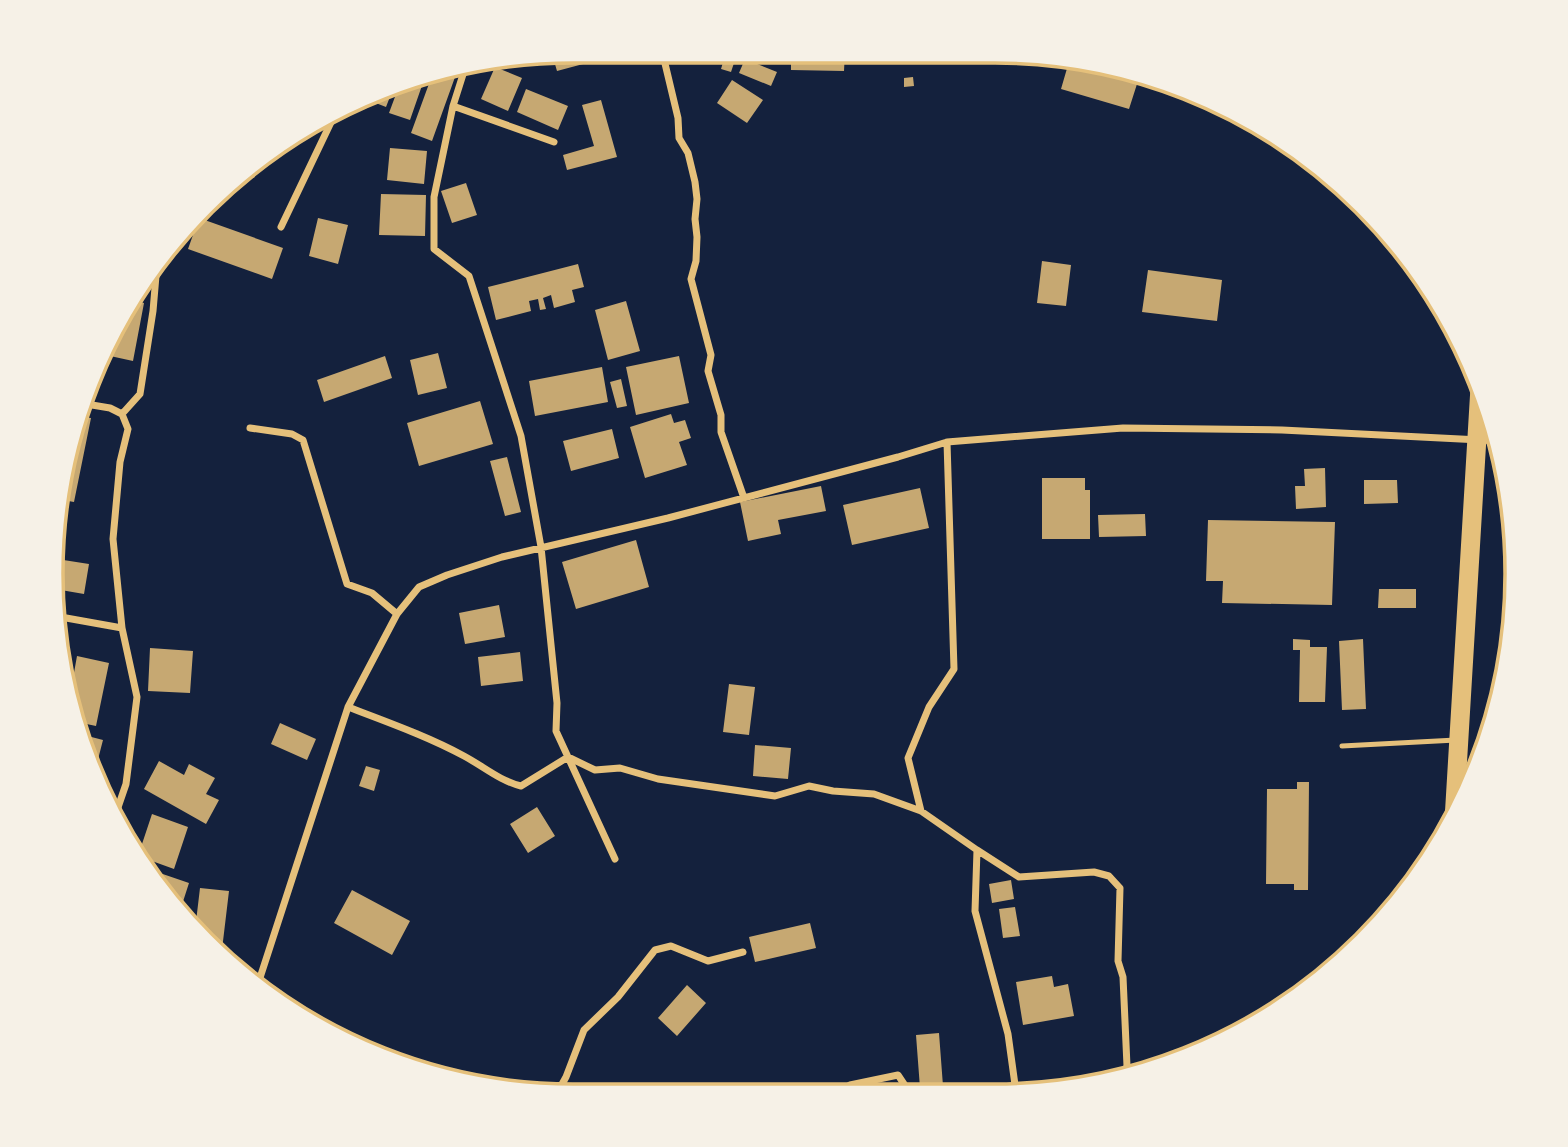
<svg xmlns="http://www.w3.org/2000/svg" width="1568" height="1147" font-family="'Libre Baskerville',serif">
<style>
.building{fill:#c6a872}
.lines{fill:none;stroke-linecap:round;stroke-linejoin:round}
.service{stroke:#e5c07b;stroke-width:5}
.minor{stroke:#e5c07b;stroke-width:7}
.trunk{stroke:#e5c07b;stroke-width:19}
.rim{fill:none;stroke:#e5c07b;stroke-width:3.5}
</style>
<rect width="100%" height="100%" fill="#14213d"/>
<path class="building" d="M 574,51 L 628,51 L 628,52 L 557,71 L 552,54 Z
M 791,51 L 845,51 L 844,71 L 791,70 Z
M 912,51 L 958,51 L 958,64 L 912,63 Z
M 724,59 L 734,63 L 731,72 L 721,69 Z
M 745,59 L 777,72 L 771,86 L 739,73 Z
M 1068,65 L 1137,84 L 1129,109 L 1061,89 Z
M 459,66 L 432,141 L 411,133 L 434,70 Z
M 495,67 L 522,78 L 508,111 L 481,99 Z
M 426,74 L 410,120 L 389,113 L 399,86 Z
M 913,77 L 914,86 L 904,87 L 904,78 Z
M 732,80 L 763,100 L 747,123 L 717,103 Z
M 393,89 L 386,107 L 368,100 L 369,100 Z
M 526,89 L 568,106 L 558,130 L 517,112 Z
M 601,100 L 617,157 L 567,170 L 563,155 L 594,146 L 582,105 Z
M 390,148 L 427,151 L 424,184 L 387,180 Z
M 265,155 L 254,178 L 244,173 Z
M 466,183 L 477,215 L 452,223 L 441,191 Z
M 381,194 L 426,195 L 425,236 L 379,235 Z
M 199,218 L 283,248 L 272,279 L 188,249 Z
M 318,218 L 348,225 L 338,264 L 309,256 Z
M 1042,261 L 1071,265 L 1066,306 L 1037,303 Z
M 578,264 L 584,287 L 572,290 L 575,302 L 554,308 L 551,295 L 543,298 L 546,309 L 540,310 L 538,299 L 529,301 L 531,311 L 496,320 L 488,287 Z
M 1148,270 L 1222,280 L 1217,321 L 1142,312 Z
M 133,300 L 144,303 L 133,361 L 101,354 L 104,343 Z
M 626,301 L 640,351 L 608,360 L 595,310 Z
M 438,353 L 447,388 L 418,395 L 410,360 Z
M 385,356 L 392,378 L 324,402 L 317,380 Z
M 679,356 L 689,403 L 636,415 L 626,367 Z
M 602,367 L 608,402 L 535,416 L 529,381 Z
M 621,379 L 627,406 L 617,408 L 610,382 Z
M 480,401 L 493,444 L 419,466 L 407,423 Z
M 671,414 L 674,423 L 685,420 L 691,438 L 679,442 L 687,465 L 645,478 L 630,427 Z
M 82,417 L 91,418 L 74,502 L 57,499 Z
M 612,429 L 619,458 L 571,471 L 563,441 Z
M 507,457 L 521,512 L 505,516 L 490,461 Z
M 1325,468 L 1326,507 L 1296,509 L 1295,486 L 1305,486 L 1304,469 Z
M 1042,478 L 1085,478 L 1085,490 L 1090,490 L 1090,539 L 1042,539 Z
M 1364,480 L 1397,480 L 1398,503 L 1364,504 Z
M 821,486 L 826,511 L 778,520 L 781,534 L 748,541 L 740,502 Z
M 920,488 L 929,528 L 852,545 L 843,505 Z
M 1145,514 L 1146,536 L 1099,537 L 1098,515 Z
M 1208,520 L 1335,522 L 1332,605 L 1222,603 L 1223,581 L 1206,581 Z
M 636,540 L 649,587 L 576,609 L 562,562 Z
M 57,559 L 89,564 L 84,594 L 55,589 Z
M 1379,589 L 1416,589 L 1416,608 L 1378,608 Z
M 499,605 L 505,637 L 465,644 L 459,613 Z
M 1293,639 L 1310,640 L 1310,647 L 1327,647 L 1325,702 L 1299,702 L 1300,650 L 1293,650 Z
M 1363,639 L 1366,709 L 1342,710 L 1339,641 Z
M 150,648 L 193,651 L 190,693 L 148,691 Z
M 520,652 L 523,681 L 481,686 L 478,657 Z
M 77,656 L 109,663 L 96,726 L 77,722 L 70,695 Z
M 729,684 L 755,687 L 749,735 L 723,732 Z
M 280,723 L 316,739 L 307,760 L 271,744 Z
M 80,734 L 103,740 L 95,771 L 89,769 Z
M 755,745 L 791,748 L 788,779 L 753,776 Z
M 159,761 L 184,775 L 189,764 L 215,778 L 206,794 L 219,800 L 206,824 L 144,789 Z
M 366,766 L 380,770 L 374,791 L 359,786 Z
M 1297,782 L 1309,782 L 1308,890 L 1294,890 L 1294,884 L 1266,884 L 1267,789 L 1297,789 Z
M 537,807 L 555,836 L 528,853 L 510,824 Z
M 152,814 L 188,827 L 174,869 L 138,856 Z
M 151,870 L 189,883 L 179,914 L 159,892 L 149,875 Z
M 1011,880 L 1014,899 L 992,903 L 989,884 Z
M 200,888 L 229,891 L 221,958 L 195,930 Z
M 352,890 L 410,921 L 392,955 L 334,923 Z
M 1015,907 L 1020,936 L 1003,938 L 999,909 Z
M 810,923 L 816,948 L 755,962 L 749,937 Z
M 1052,976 L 1054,987 L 1068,984 L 1074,1016 L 1023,1025 L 1016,982 Z
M 687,985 L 706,1003 L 677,1036 L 658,1018 Z
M 939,1033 L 943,1086 L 920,1088 L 916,1035 Z"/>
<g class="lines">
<path class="service" d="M 1342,746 L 1456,740"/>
<path class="minor" d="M 662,51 L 678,118 L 679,138 L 688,153 L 695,182 L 697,199 L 695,219 L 697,237 L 696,261 L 691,279 L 711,355 L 708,371 L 721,415 L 721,432 L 744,498
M 466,65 L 453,106 L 434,197 L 434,249 L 469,276 L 521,436 L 541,547 L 557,703 L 556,731 L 615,859
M 453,106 L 554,142
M 281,227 L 334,116
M 86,404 L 110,408 L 122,414 L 128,429 L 120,462 L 113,539 L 122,628 L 137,697 L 126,784 L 115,816
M 122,414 L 140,394 L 153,311 L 157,264
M 250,428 L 292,434 L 303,440 L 347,584 L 372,593 L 397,614
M 55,616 L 122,628
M 348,707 C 387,722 427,736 464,756 C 483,766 500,781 521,786 L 568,757 L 595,770 L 620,768 L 658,779 L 775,796 L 809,786 L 833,791 L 874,794 L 921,811 L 977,850 L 975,911 L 1008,1034 L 1016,1092
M 921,811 L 908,758 L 929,707 L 954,669 L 947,442
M 977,850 L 1019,877 L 1094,872 L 1109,876 L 1120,888 L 1118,961 L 1123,977 L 1127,1066 L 1122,1076
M 257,987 L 348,707 L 397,614 L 419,587 L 447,575 L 502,557 L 668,518 L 898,457 L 947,442 L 1123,428 L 1282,430 L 1500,441
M 837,1093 L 850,1085 L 898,1075 L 910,1093
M 556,1095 L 566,1077 L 584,1030 L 618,997 L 655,950 L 671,946 L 708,961 L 743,952"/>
<path class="trunk" d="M 1454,820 L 1480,387"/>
</g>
<path d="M0 0H1568V1147H0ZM573 63H995A510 510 0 0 1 1505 573V574A510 510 0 0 1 995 1084H573A510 510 0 0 1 63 574V573A510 510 0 0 1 573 63Z" fill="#f6f1e7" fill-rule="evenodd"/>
<path class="rim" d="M573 63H995A510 510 0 0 1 1505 573V574A510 510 0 0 1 995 1084H573A510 510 0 0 1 63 574V573A510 510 0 0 1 573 63Z"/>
</svg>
